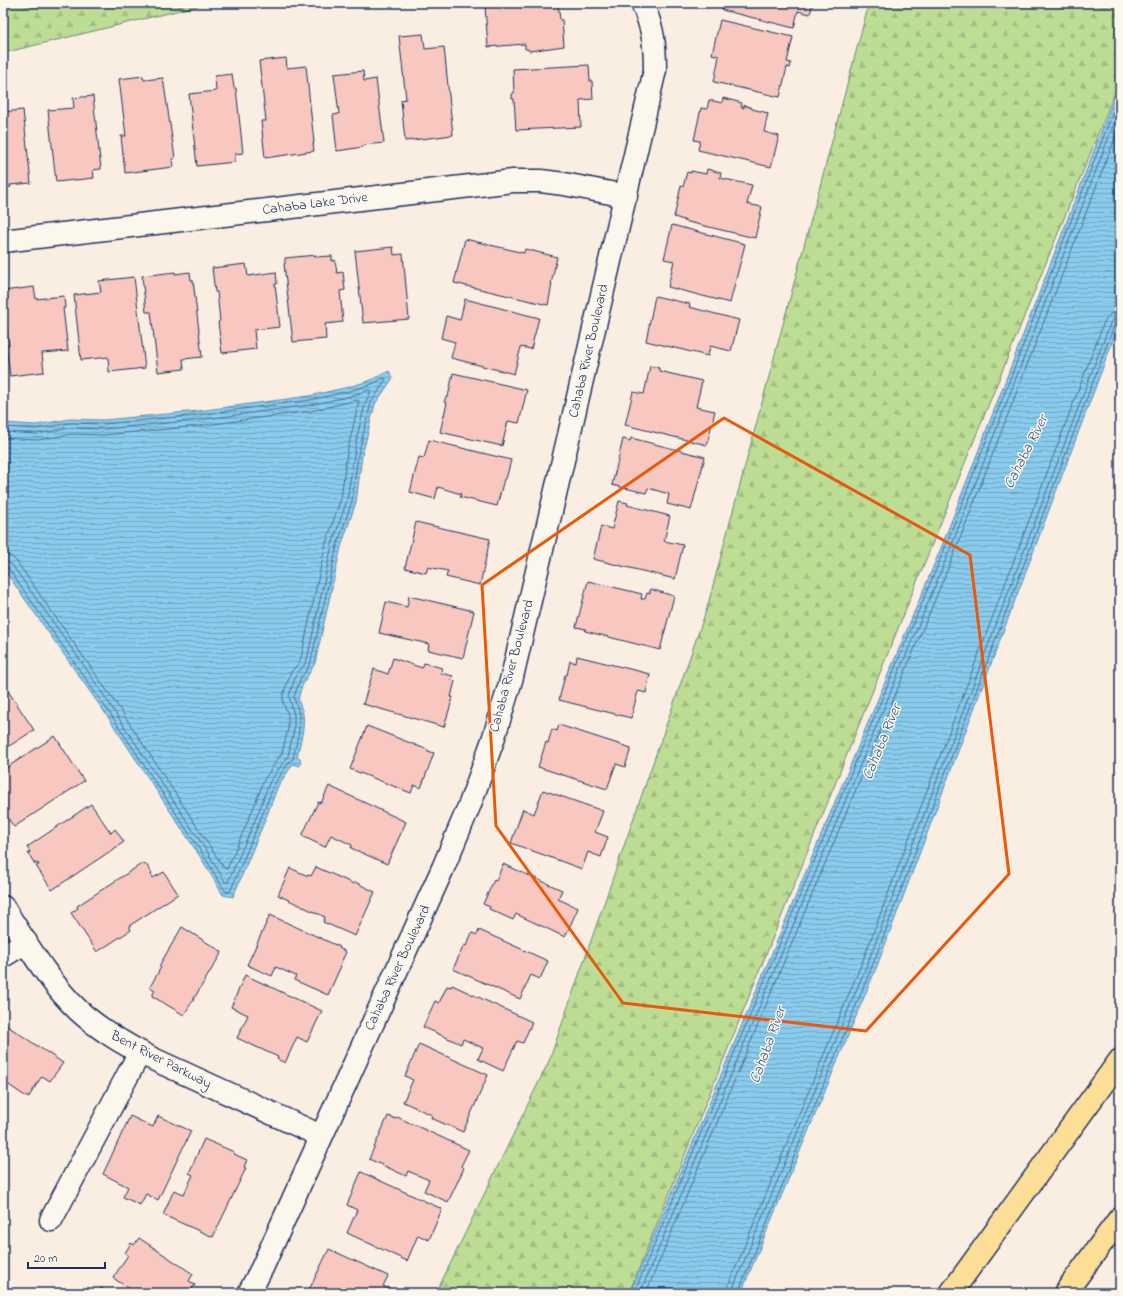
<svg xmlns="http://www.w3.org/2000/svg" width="1123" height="1296" font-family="'Indie Flower',sans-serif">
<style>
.forest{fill:url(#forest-firs);stroke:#6c8679}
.water{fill:url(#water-rules);stroke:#5e8db3}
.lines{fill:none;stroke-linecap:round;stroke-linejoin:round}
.shore{stroke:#476e97;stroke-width:1}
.building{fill:#f8c8c0;stroke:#1b2f5e}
.minor-casing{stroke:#1b2f5e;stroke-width:25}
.highway-casing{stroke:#1b2f5e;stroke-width:25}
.minor{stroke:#fbf7ec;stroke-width:22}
.highway{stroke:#fdde96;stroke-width:22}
.marked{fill:none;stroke:#e8590c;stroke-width:3;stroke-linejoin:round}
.labels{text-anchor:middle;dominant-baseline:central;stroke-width:3;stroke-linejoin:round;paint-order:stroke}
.street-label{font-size:14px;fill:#1b2f5e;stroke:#fbf7ec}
.water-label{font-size:15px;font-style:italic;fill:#375682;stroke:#fbf7ec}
</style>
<defs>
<pattern id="forest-firs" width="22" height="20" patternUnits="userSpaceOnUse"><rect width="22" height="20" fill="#bddc94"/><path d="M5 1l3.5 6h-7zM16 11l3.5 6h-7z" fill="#a2bd82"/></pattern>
<pattern id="water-rules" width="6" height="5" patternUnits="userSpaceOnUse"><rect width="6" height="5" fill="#8accec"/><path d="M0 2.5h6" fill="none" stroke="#70a6c2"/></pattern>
</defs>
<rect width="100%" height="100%" fill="#faeee3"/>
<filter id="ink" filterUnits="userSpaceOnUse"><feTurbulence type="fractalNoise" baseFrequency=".025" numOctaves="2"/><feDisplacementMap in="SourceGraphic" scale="8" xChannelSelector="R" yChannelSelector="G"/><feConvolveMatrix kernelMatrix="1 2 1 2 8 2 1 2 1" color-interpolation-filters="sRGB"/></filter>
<g filter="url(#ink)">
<path class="forest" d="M 3,3 L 215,3 L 197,6 L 3,53 Z
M 869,3 L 1120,3 L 1120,80 L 629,1293 L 436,1293 L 549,1061 L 707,608 Z"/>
<path class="water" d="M 1120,83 L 1120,322 L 877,966 L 741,1293 L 630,1293 L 941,548 Z
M 389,371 L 393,378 L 375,404 L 362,456 L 356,502 L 341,547 L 315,663 C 309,675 302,682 299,696 C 297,701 302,708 303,714 C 305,729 300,742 297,757 L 301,760 L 300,766 L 293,764 L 278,786 L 267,815 L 233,897 L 223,895 L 201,858 L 110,720 L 3,568 L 3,423 L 36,425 L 70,419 L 104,420 L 198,411 L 309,396 L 344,388 L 369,381 Z"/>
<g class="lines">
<path class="shore" d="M 3,427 L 37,429 L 70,423 L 104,424 L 198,415 L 310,400 L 346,392 L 370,385 L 384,378 L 386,379 L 371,403 L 358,455 L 352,501 L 337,546 L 311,661 L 307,670 L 301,677 L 294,697 L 299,714 L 299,731 L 293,759 L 289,762 L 274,785 L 263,813 L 230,892 L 225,891 L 204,856 L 113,718 L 8,568 L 3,566
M 3,432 L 37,434 L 70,428 L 104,429 L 199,420 L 310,405 L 347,397 L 369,390 L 371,391 L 366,401 L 357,436 L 347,500 L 332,545 L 307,660 L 303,667 L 296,675 L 289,696 L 294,715 L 294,730 L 288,756 L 269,783 L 259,811 L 228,882 L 225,882 L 208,853 L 83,664 L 12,565 L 8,562 L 3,561
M 3,438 L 38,440 L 71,434 L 104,435 L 199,426 L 311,411 L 357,400 L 359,401 L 347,453 L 341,498 L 326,543 L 301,658 L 298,664 L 291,672 L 283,695 L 283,702 L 288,715 L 288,729 L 282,753 L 264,780 L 253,809 L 227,869 L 224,868 L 122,712 L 17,562 L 11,556 L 3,555
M 634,1293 L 944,550 L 1120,94
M 640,1293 L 949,552 L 1120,108
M 646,1293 L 954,554 L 1120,125
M 727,1293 L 728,1286 L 863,960 L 1104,322 L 1110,314 L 1120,312
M 733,1293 L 733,1288 L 868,962 L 1110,324 L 1114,319 L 1120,318
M 738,1293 L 873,964 L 1114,326 L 1117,323 L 1120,323"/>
</g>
<path class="building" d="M 522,3 L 558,3 L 560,20 L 562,20 L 564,46 L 529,51 L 528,49 L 525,49 L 525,44 L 488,47 L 485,6 Z
M 724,3 L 813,3 L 810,14 L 798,11 L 794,28 L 722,10 Z
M 720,20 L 793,37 L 787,62 L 791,63 L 790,68 L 787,67 L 780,97 L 714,82 L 719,56 L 712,54 Z
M 423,34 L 425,49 L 444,47 L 453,135 L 405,141 L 401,100 L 406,99 L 399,36 Z
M 286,58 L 287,68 L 306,66 L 314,143 L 313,143 L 314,151 L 265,158 L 261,121 L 266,121 L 259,61 Z
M 589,65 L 590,81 L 592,81 L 593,99 L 580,100 L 581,127 L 516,130 L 514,99 L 512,99 L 512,93 L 514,93 L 513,69 Z
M 363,71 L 364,81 L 376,79 L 384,143 L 363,145 L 363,147 L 337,151 L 333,115 L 339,114 L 334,74 Z
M 232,74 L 234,88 L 236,88 L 243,153 L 235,154 L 235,162 L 197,166 L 189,94 L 216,91 L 215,76 Z
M 143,76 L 144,80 L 163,78 L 175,158 L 172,159 L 173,167 L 125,173 L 121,136 L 126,136 L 119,79 Z
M 93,96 L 101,169 L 93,170 L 94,178 L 56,182 L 48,110 L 74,108 L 73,98 Z
M 723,98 L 742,103 L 741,107 L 744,108 L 744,105 L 752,108 L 752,109 L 768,113 L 764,132 L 779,136 L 771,167 L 698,150 L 700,141 L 694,140 L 701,108 L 707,109 L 709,100 L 722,103 Z
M 23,110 L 31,183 L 10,185 L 11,187 L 3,188 L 3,112 Z
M 707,169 L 721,173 L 720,178 L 752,185 L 747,204 L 762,207 L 755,238 L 684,221 L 684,220 L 674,217 L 681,186 L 683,187 L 687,172 L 691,173 L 691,171 L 706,174 Z
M 672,225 L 745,244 L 730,303 L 668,287 L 674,261 L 664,259 Z
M 465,239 L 524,253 L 525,249 L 557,257 L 551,284 L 552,284 L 548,305 L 454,283 Z
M 393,247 L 394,255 L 403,254 L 409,319 L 363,323 L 355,251 Z
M 316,255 L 316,257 L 332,256 L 332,261 L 335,260 L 337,273 L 343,272 L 345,290 L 340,291 L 343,322 L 325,324 L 326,339 L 293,342 L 284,264 L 285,264 L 285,258 Z
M 246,264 L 248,276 L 276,272 L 277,284 L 275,284 L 280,327 L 254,330 L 256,349 L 222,353 L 218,322 L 220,321 L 217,292 L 215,292 L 212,268 Z
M 175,272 L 175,274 L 190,272 L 191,280 L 193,280 L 202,357 L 183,359 L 184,369 L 158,372 L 151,312 L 146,312 L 142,276 Z
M 134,277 L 145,368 L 109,372 L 108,357 L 81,360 L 74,295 L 101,292 L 99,281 Z
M 34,287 L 36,299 L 64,296 L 65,308 L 63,308 L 68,351 L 42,353 L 44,372 L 10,376 L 6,345 L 9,345 L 5,316 L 3,316 L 3,291 Z
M 655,296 L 690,304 L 689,307 L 739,320 L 731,351 L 710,346 L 708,356 L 646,341 Z
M 465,299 L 539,318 L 531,349 L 521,347 L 514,374 L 451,358 L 455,342 L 441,338 L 446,316 L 460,320 Z
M 650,366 L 659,368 L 659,371 L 702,381 L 696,407 L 715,411 L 707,445 L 625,425 L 633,392 L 644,394 Z
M 453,373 L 527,390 L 519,423 L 508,421 L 502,446 L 440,432 L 447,403 L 444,402 L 446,397 L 448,397 Z
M 631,438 L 705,457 L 691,510 L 667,504 L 669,494 L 648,488 L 646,493 L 612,485 L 623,439 L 630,441 Z
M 429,440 L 511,460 L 506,479 L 504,479 L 497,506 L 460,497 L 461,494 L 438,487 L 435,499 L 410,492 L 419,457 L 424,458 Z
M 619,501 L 628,503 L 627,505 L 670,516 L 664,541 L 683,545 L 675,579 L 593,559 L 601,526 L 612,529 Z
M 416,522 L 490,539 L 480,585 L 446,577 L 448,571 L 428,567 L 426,573 L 405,568 Z
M 588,581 L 642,594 L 641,599 L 645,599 L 647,593 L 650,594 L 650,589 L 674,596 L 660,650 L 585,631 L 586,629 L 576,627 Z
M 409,596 L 474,611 L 463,658 L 428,650 L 429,644 L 379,633 L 386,602 L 407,607 Z
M 3,641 L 8,649 L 3,653 Z
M 577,656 L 650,674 L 646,693 L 638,691 L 631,718 L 559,700 L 565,675 L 567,675 L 570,661 L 576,663 Z
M 393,658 L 422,668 L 424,663 L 442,668 L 441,673 L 453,676 L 451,680 L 455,681 L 451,697 L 453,697 L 444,727 L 363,704 L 374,669 L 388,674 Z
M 8,691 L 34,730 L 3,750 L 3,695 Z
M 559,725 L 631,748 L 625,767 L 616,764 L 607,789 L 538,767 L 546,742 L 548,743 L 552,729 L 557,731 Z
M 367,726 L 428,750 L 428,751 L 434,753 L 421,788 L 414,785 L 411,793 L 350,769 Z
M 55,736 L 84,781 L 14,827 L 3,811 L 3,770 Z
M 329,786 L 406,822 L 387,864 L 351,848 L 352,845 L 331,835 L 325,847 L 302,836 L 318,802 L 321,803 Z
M 543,790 L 603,811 L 595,832 L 608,837 L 601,857 L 588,852 L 582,869 L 511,843 L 523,809 L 534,814 Z
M 91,804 L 111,833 L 115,829 L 124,842 L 52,890 L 36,866 L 39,865 L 38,863 L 35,864 L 28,853 L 30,852 L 27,847 Z
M 143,863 L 144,865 L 146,864 L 152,873 L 151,874 L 153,878 L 164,872 L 178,894 L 129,926 L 131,930 L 97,952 L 71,913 L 78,908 L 77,906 Z
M 503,864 L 562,890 L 558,899 L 578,908 L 565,937 L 516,914 L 513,920 L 489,909 L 490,907 L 483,904 L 494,880 L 496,881 Z
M 316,867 L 354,884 L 355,882 L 375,892 L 355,936 L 323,922 L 325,917 L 278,895 L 290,868 L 308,876 L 308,875 L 311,876 Z
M 270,915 L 340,947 L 339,948 L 346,952 L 340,965 L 341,966 L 328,995 L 294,980 L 296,976 L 276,967 L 272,976 L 247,965 Z
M 182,927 L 222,952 L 184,1015 L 152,996 L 155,990 L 150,987 L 161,967 L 159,966 Z
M 479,930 L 548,961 L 540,979 L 531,975 L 520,999 L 453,969 L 464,945 L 466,946 L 472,933 L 477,935 Z
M 245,975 L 322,1011 L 307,1042 L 297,1037 L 285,1063 L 277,1059 L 278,1057 L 237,1038 L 248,1015 L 231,1007 Z
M 452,985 L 532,1022 L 523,1043 L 517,1041 L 503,1071 L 478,1059 L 483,1048 L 463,1039 L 461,1044 L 423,1027 L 435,1001 L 439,1003 L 447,986 L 451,987 Z
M 3,1023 L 63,1063 L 50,1081 L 42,1076 L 28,1098 L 3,1081 Z
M 419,1044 L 488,1075 L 463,1132 L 431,1118 L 432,1115 L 403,1102 L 413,1080 L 405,1076 Z
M 130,1116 L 153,1127 L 158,1116 L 191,1131 L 158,1200 L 146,1194 L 140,1205 L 123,1197 L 128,1187 L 103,1174 Z
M 388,1116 L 396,1119 L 397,1117 L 469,1150 L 461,1166 L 464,1168 L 448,1202 L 424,1191 L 429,1180 L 408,1171 L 406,1176 L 369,1159 Z
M 204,1139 L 234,1152 L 234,1154 L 247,1160 L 244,1167 L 246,1168 L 213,1237 L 163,1215 L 174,1190 L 184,1194 L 193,1175 L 189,1173 Z
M 361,1172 L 442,1209 L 429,1240 L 418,1235 L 407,1261 L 347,1233 L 357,1210 L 347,1205 Z
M 139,1238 L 193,1274 L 189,1281 L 195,1285 L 189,1293 L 136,1293 L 113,1278 L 128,1255 L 125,1253 L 131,1243 L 134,1245 Z
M 329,1249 L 388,1276 L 383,1286 L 392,1290 L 391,1293 L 315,1293 L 309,1290 Z
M 101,1288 L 109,1293 L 98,1293 Z"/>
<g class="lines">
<defs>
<path id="minor" d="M 3,241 L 513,181 L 541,181 L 564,184 L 626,196
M 3,907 C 25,941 50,984 79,1011 C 101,1031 126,1045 151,1058 L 321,1136
M 3,956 L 26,942
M 51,1220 L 140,1052
M 249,1293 L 262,1268 L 443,868 L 470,804 L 493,740 L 512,677 L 655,70 C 655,43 653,28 642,3"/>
<path id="highway" d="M 951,1293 L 1120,1060
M 1065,1293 L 1120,1218"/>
</defs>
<use href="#minor" class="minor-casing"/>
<use href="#highway" class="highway-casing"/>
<use href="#minor" class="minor"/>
<use href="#highway" class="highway"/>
</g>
</g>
<path class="marked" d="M 724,418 L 970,555 L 1009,874 L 866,1031 L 623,1003 L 496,826 L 482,585 Z"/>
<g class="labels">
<g class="street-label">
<text transform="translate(315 204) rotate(-7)">Cahaba Lake Drive</text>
<text transform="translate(589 351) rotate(-77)">Cahaba River Boulevard</text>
<text transform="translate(512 666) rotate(-75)">Cahaba River Boulevard</text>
<text transform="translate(398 968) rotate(-65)">Cahaba River Boulevard</text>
<text transform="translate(161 1060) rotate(27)">Bent River Parkway</text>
</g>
<g class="water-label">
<text transform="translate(1026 452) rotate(-63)">Cahaba River</text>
<text transform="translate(882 742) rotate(-68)">Cahaba River</text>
<text transform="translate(768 1045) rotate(-70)">Cahaba River</text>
</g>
</g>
<rect width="1123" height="1296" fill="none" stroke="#fbf7ec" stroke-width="16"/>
<rect x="8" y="8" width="1107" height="1280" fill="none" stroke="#1b2f5e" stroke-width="1.5" filter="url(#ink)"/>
<path d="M28 1262v6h77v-6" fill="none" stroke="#1b2f5e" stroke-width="2"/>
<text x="34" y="1262" font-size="12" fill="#1b2f5e" stroke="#fbf7ec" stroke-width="3" paint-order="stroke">20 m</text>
</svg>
